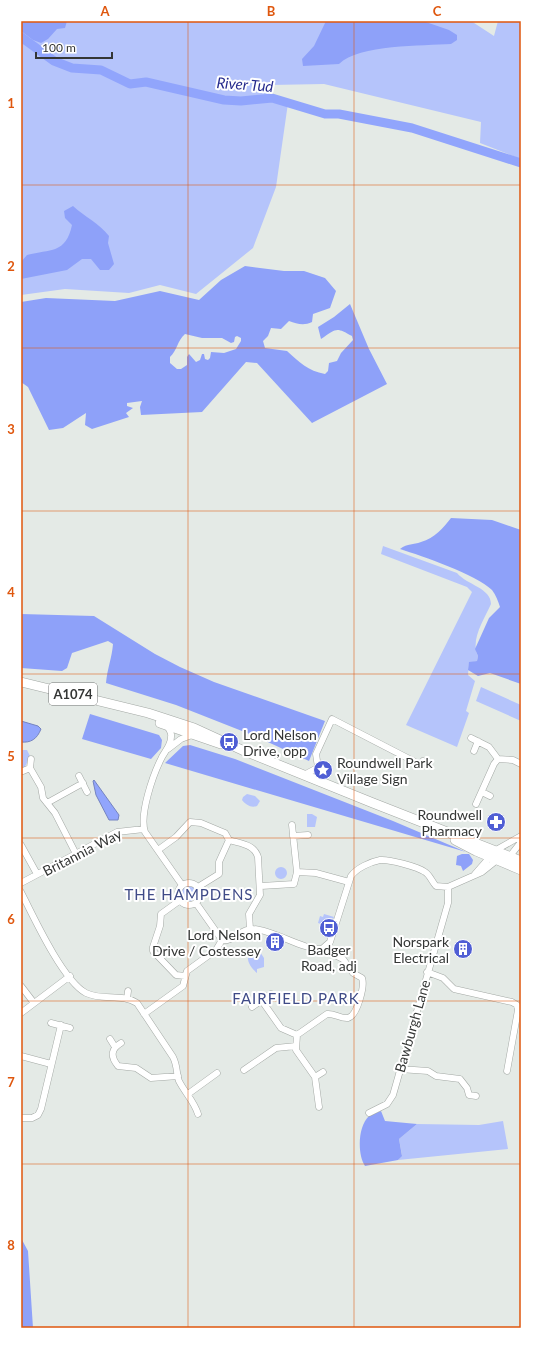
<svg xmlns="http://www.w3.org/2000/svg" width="542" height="1349" font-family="Lato,sans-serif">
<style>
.green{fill:#b5c4fb}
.forest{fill:#8ea1f9;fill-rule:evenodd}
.water{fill:#91a5fc;stroke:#7584c0}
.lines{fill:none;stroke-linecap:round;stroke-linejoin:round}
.river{stroke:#91a5fc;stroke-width:9}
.minor-casing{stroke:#a3a8a4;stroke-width:7}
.highway-casing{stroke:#a3a8a4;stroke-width:10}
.minor{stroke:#fff;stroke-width:6}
.highway{stroke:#fff;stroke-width:9}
.grid{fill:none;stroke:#df570e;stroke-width:1;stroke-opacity:0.55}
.labels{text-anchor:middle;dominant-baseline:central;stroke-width:4;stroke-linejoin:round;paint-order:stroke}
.shield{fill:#fff;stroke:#717272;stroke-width:1}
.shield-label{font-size:13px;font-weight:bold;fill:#343635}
.poi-label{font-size:14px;fill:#343635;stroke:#fff;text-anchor:end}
.street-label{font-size:14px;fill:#343635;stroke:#fff}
.water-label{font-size:15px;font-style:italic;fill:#272c8e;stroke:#fff}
.neighbourhood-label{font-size:15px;letter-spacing:1px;fill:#3f4b87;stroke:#fff}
.neatline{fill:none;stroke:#df570e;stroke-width:1.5}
.grid-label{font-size:13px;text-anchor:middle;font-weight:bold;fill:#df570e}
</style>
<rect width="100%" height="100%" fill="#e4eae6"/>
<path class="green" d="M 21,21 L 471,21 L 494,36 L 498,21 L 521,21 L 521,159 L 480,143 L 481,122 L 324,84 L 270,85 L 268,100 L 288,103 L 276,187 L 253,248 L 196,294 L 160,285 L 129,293 L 65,289 L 21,295 Z
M 383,546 L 457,573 C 467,585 491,588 491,604 C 484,620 470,640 478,656 L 477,661 L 469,663 L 468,675 L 475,681 L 466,711 L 469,713 L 457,747 L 406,725 L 472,592 L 467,587 L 381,554 Z
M 481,687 L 521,705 L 521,721 L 476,701 Z
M 21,750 L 27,750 L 30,756 L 26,765 L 21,771 Z
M 247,794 L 255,796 L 260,801 L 257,806 C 251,808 246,805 242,800 L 243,797 Z
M 307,814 L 312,814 L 317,817 L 315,827 L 307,827 Z
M275 873a6 6 0 1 1 12 0a6 6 0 1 1-12 0Z
M181 893a8 8 0 1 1 16 0a8 8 0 1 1-16 0Z
M 324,914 L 334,917 L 333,919 L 330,918 L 329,923 L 331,924 L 330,927 L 318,923 L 320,916 L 323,917 Z
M 251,950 L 260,952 L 264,958 L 264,967 L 257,969 L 257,973 C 250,967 244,958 251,950 Z
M 503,1121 L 508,1149 L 398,1160 L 402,1155 L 399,1139 L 417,1124 L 479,1125 Z"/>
<path class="forest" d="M 21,21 L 67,21 L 65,28 L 57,29 L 48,39 L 41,43 L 33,40 L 21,31 Z
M 326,21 L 423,21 L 449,30 L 457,35 L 457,40 L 451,44 C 423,46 359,44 339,64 L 303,66 L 302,59 L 314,46 Z
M 73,206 C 85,217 99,223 109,236 L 108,243 L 114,264 L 109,270 L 100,270 L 91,259 L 82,259 L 67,270 L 21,279 L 21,262 L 27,255 C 50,249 66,254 72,225 L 65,218 L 64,211 Z
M 245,266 L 284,271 L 304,271 L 325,278 L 336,291 L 330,308 L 313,314 L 312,322 C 304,326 297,324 289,321 L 281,329 L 271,328 L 268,336 L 263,341 L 265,348 L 287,351 C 299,362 308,371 325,374 L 328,371 L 329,363 L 337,361 L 341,353 L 353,340 L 352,336 C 336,327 337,328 321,339 L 318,327 L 334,317 L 350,304 L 369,349 L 387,384 L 312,423 L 257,363 L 246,362 L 202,412 L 141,415 L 140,407 L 142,401 L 127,403 L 127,406 L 133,408 L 126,413 L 129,417 L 92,429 L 85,425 L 86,413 L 63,428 L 49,430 L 28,387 L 21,382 L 21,302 L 46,298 L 115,301 L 160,291 L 199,300 L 221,280 ZM 185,334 L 202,338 L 222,338 L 231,343 L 234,342 L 235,337 L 237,336 L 241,338 L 241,341 L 236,349 L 224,353 L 211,352 L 210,358 L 208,360 L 205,359 L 204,354 L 202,354 L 200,360 L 196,362 L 189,354 L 187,357 L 187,365 L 181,369 L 177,369 L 170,363 L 170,357 C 177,351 177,341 185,334 Z
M 451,518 L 492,520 L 521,530 L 521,684 L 490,673 L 478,676 L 468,670 L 469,662 L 477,661 L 478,656 L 475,649 L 489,618 L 500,607 C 498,601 496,595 492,590 C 477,575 422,556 400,549 C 408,543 413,545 421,542 C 435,538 443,528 451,518 Z
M 21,614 L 94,616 L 155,654 L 180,667 L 214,682 L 325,721 L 309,761 L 257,737 L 176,705 L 106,683 C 107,669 112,658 113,644 L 108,641 L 72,653 L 67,668 L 62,671 L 21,668 Z
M 90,714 L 159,735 L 162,740 L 161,748 L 151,759 L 82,739 Z
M 190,745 L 235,759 L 393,821 L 466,852 L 165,763 L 183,746 Z
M 462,854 L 469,854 L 473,860 L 472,864 L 463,871 L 461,866 L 456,865 L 457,856 Z
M 381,1111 L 385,1121 L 417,1124 L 399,1139 L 402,1156 L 398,1160 L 365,1166 C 357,1154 358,1126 369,1116 C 372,1114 378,1112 381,1111 Z
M 21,1238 L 28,1251 L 33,1328 L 21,1328 Z"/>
<path class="water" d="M 21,721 L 38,726 L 41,729 C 37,739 31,743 21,742 Z
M 94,780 L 119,815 L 118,820 L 109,820 L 96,795 L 93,781 Z"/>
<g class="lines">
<path class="river" d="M 21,37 L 54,61 L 72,68 L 101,70 L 130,84 L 146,82 L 224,100 L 241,101 L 272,98 L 325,114 L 339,114 L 412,128 L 521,163"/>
<defs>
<path id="minor" d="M 167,726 C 169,729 172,733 171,737 C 171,746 164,752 161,759 C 153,775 139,815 145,832 L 182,885
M 471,738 L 489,747 L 498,759
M 168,749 L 181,739 L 192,735
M 474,751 L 478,741
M 31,759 L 30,768 L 41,787 L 43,798 L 55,813 L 76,854
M 23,771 L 30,768
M 304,775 L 319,767
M 79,776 L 87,792
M 324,783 L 319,774 L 316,754 L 332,719 L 421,765 L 423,761
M 482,792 L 490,796
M 47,803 L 83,783
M 476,804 L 494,764 L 498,759 L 513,760 L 521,764
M 293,836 L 308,835
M 229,840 C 241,844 254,844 258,857 L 260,895 L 249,914 L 250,929
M 21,845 L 37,874
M 158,850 L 176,837 L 190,822 L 201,823 L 220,831 L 225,833 L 229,840 L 219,862 L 219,874 L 198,887
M 297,872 L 316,873 L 349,882
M 475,874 L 496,850 L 521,836
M178 894a11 11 0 1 1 22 0a11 11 0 1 1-22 0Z
M 21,883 L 117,832 L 144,829
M 261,886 L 294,884 L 297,872 L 292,825
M 21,892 C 33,916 63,981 86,993 C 102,1001 122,993 137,1003 L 173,1057 C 178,1067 176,1074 179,1081 C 185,1093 194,1101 198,1114
M 179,901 L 161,914 L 160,926 L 153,947 L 153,951 L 176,975 L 185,976
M 196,903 L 222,940 C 234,942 241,928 253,929 C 274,930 303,950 322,949 L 330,942 L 351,876 C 357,868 370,862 380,860 C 389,859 418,867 425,872 C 430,875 432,882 436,886 L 448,887 L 482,872 L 497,860 L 510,856 L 521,842
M 427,972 L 443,978 L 454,989 L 512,1002 L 517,1005 L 518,1010 L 507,1071
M 21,986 L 34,1003
M 127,999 L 128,991
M 262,1001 L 281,1028 L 297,1035
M 252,1007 L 271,994
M 21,1013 L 70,976
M 144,1014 L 183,986 L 187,971 L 216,950 L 222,940
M 51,1023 L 70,1028
M 110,1039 L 115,1047
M 121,1043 C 111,1049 110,1056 118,1066 L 136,1068 L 151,1078 L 178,1076
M 21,1056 L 51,1064
M 400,1069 L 428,1071 L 436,1076 L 460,1079 L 467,1088 L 469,1095 L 476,1096
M 244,1070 L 276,1048 L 296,1046
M 315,1077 L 323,1072
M 188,1094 L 217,1073
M 319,1107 L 315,1077 L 296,1050 L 297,1035 L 327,1014 C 334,1013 341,1019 348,1018 C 357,1016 365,986 362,978 L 353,973 L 343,959 L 333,954 L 325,947
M 369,1113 L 387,1104 L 393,1095 L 448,903 L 448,887
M 21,1118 L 32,1118 L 38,1115 L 41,1109 L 61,1025"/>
<path id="highway" d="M 21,682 L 148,713 L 194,728 L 242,750 L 373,803 L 521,861
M 160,723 L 221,744
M 455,840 L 476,851 L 521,870"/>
</defs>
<use href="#minor" class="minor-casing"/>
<use href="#highway" class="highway-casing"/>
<use href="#minor" class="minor"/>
<use href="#highway" class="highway"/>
</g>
<path class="grid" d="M 188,21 L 188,1328M 354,21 L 354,1328M 21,185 L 521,185M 21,348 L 521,348M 21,511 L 521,511M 21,674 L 521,674M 21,838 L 521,838M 21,1001 L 521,1001M 21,1164 L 521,1164"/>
<defs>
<symbol id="bus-disc" viewBox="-11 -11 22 22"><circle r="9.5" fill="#4f5ed4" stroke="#fff"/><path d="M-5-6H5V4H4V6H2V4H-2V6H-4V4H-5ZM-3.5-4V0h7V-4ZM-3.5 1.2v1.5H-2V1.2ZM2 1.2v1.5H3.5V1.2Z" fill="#fff"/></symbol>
<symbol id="sight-disc" viewBox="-11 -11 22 22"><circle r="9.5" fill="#4f5ed4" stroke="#fff"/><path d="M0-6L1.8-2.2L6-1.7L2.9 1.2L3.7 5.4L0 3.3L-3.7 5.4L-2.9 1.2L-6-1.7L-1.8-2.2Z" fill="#fff"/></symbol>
<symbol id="pharmacy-disc" viewBox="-11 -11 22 22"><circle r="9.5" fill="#4f5ed4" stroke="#fff"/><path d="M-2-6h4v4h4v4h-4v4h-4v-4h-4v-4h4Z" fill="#fff"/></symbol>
<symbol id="building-disc" viewBox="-11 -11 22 22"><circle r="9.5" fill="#4f5ed4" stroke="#fff"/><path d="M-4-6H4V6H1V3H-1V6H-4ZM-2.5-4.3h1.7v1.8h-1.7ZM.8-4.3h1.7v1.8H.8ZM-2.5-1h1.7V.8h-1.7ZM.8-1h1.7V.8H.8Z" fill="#fff"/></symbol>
</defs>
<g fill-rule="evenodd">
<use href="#bus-disc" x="218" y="731" width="22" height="22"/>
<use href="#sight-disc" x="312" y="759" width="22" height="22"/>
<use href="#pharmacy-disc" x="485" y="811" width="22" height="22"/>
<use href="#bus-disc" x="318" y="917" width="22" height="22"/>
<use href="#building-disc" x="264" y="931" width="22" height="22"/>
<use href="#building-disc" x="452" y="938" width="22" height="22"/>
</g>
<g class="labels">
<rect class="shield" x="49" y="683" width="48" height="22" rx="3"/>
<g class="shield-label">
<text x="73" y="694">A1074</text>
</g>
<g class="poi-label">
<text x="243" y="734" text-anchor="start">Lord Nelson<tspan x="243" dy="16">Drive, opp</tspan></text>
<text x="337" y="762" text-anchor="start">Roundwell Park<tspan x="337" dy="16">Village Sign</tspan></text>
<text x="482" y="814">Roundwell<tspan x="482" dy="16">Pharmacy</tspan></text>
<text x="261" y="934">Lord Nelson<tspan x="261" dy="16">Drive / Costessey</tspan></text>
<text x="449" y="941">Norspark<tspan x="449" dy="16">Electrical</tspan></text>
<text x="329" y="949" text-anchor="middle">Badger<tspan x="329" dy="16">Road, adj</tspan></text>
</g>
<g class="street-label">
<text transform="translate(82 852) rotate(-27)">Britannia Way</text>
<text transform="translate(412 1026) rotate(-74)">Bawburgh Lane</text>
</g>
<g class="water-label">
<text transform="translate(245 84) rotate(4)">River Tud</text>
</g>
<g class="neighbourhood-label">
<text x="189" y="894">THE HAMPDENS</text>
<text x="296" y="998">FAIRFIELD PARK</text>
</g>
</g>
<rect width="542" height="1349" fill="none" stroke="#ffffff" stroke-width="44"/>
<path d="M36 52v6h76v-6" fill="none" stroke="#343635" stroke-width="2"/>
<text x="42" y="52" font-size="12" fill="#343635" stroke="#ffffff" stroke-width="3" paint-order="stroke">100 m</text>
<rect x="22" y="22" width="498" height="1305" class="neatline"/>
<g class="grid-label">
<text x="105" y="16">A</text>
<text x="271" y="16">B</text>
<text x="437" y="16">C</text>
<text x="11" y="108">1</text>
<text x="11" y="271">2</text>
<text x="11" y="434">3</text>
<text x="11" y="597">4</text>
<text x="11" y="761">5</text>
<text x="11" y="924">6</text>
<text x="11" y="1087">7</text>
<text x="11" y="1250">8</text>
</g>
</svg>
